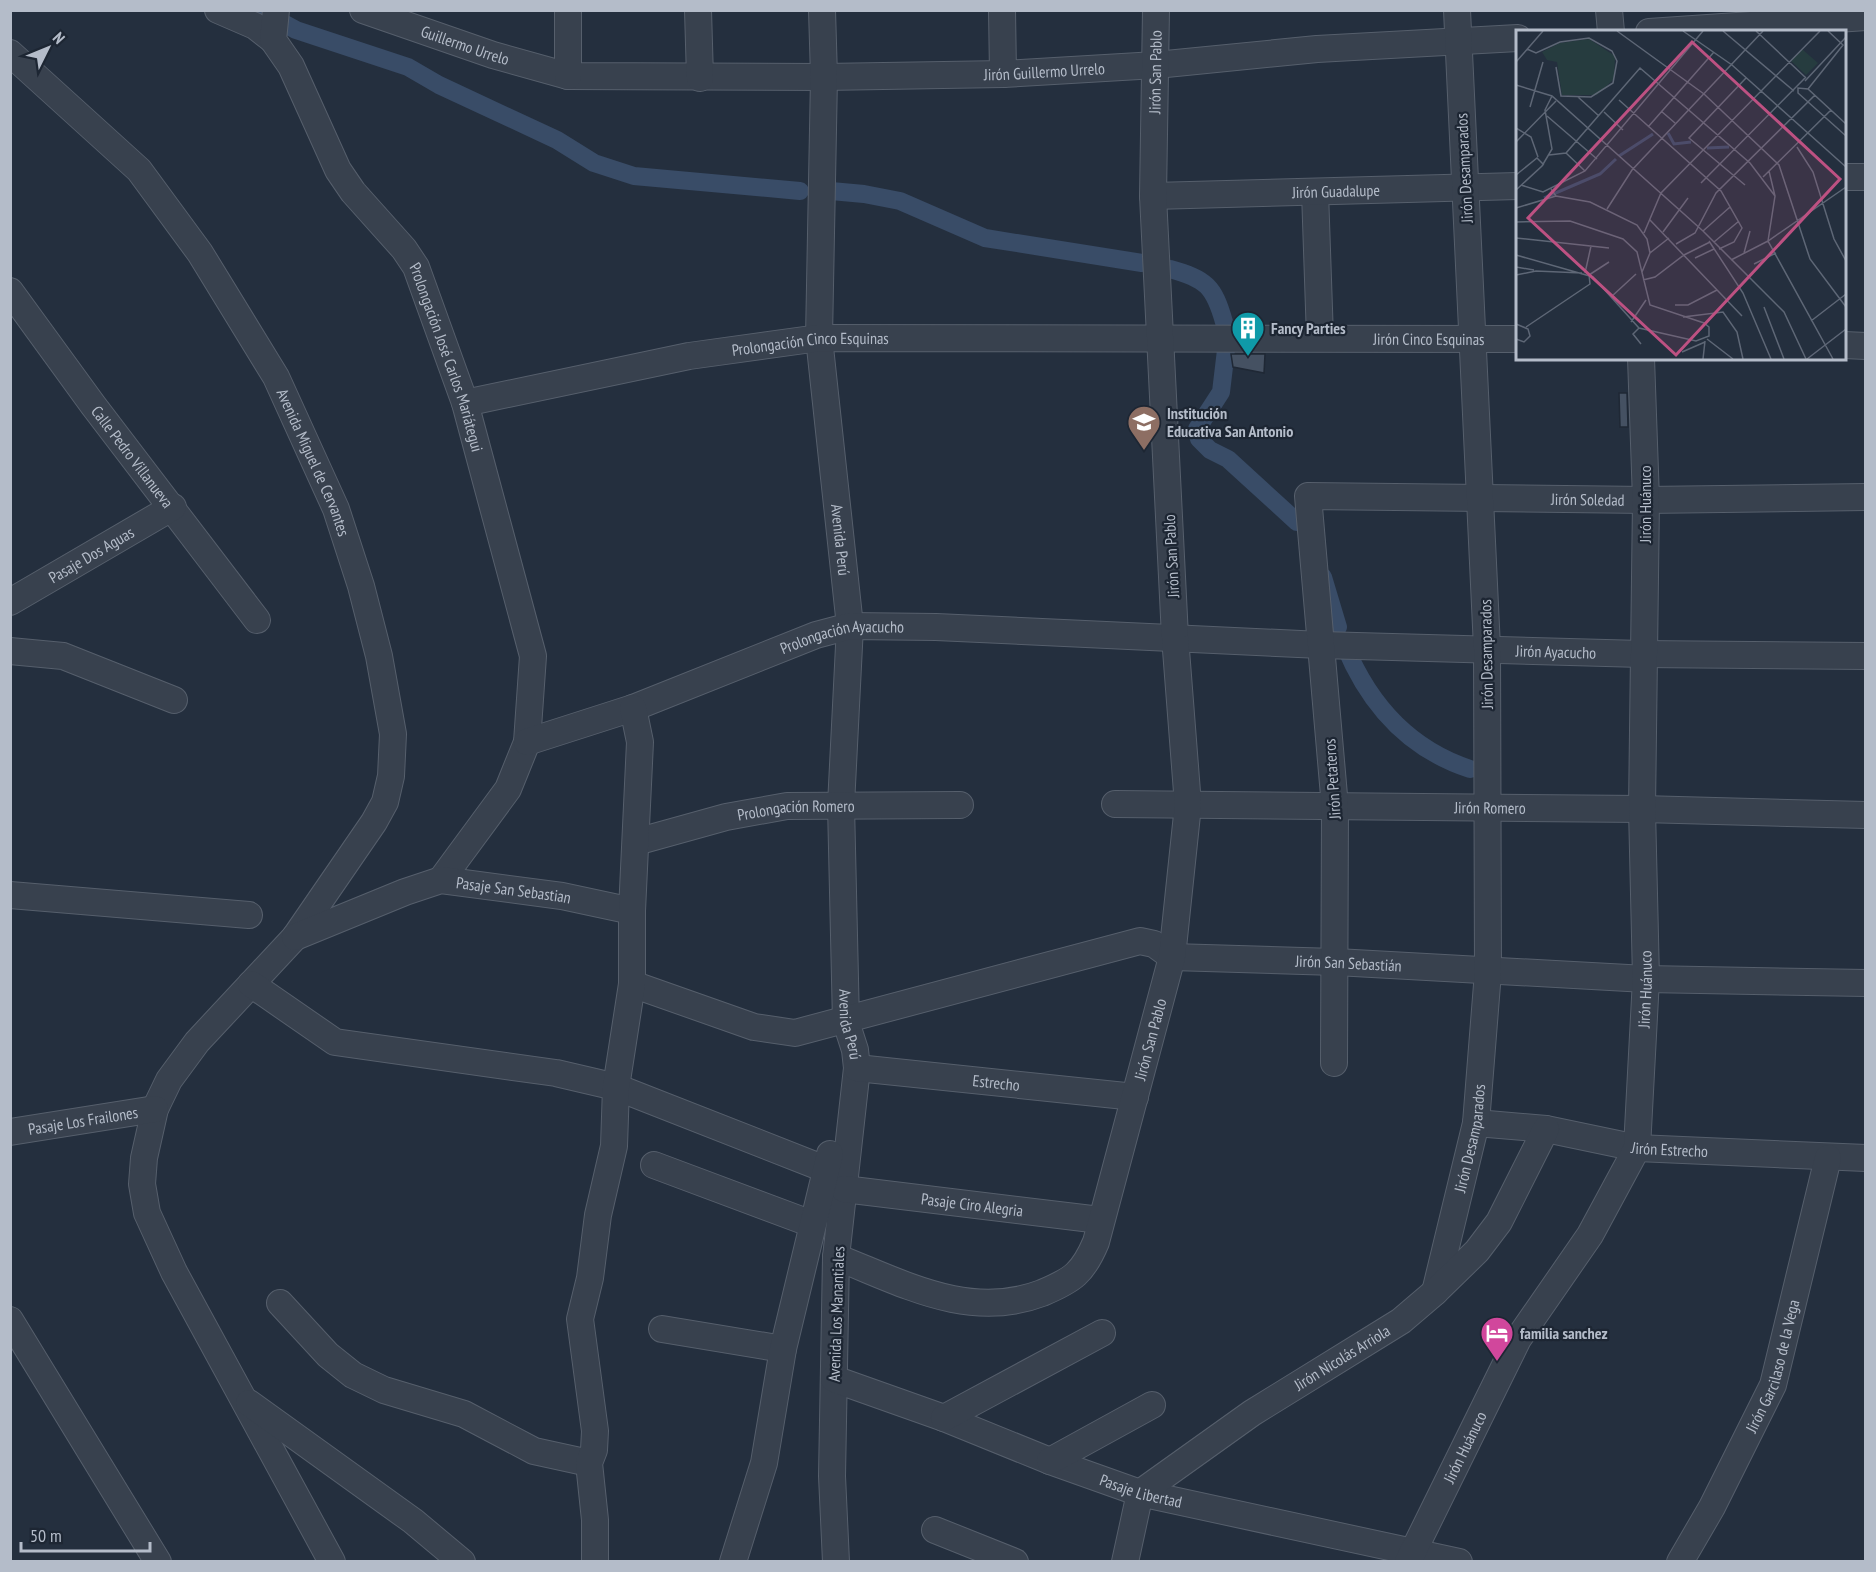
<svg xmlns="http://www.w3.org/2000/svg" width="1876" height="1572" font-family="'PT Sans Narrow',sans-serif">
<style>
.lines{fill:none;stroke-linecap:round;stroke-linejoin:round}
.canal{stroke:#394c67;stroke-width:18}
.building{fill:#455162;stroke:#1f2835;stroke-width:1.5}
.minor-casing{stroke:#565f6c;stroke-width:28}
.minor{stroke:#38414e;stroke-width:26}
.labels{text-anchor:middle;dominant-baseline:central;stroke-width:4.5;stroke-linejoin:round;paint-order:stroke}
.street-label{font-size:16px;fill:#b4bcc9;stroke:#1d2633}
.poi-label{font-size:16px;font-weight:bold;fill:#b4bcc9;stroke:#1d2633;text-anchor:start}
.inset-river{fill:none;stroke:#394c67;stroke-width:3}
.inset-road{fill:none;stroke:#5e6776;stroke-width:1.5}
.view{fill:#bd5182;fill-opacity:0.15;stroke:#bd5182;stroke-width:3}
.inset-edge{fill:none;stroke:#b4bcc9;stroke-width:3}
</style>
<rect width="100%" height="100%" fill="#242f3e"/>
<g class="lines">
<path class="canal" d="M 259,10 L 296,30 L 408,67 L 439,85 L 557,140 L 594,163 L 634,176 L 800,191
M 831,191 L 864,194 L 900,201 L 985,238 L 1142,263
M 1170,269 C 1206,279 1214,286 1224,322
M 1226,350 L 1221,392 L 1197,429 L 1199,439 L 1210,450 L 1228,459 L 1297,522
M 1323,577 L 1338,627
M 1345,646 C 1369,704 1409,749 1470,769"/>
</g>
<path class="building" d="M 1231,354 L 1265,354 L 1264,373 L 1233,367 Z
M 1619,393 L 1627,393 L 1628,427 L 1620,427 Z"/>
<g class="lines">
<defs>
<g id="minor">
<path d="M 218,10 L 255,26 L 273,40"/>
<path id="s1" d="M 276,10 L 273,40 L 291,66 L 338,170 L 353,192 L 404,249 L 416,267 L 465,403 L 533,656 L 527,742 L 508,789 L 441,880"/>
<path id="s2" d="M 363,10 L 493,55 L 568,76 L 824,77 L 1003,74 L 1156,65 L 1317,49 L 1518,38"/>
<path d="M 698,10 L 700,78"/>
<path id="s3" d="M 822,10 L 824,77 L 819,338 L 850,626 L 841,805 L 846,1022 L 855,1050 L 857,1068 L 836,1257 L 832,1476 L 836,1562"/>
<path d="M 1002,10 L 1003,74"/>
<path d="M 1609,10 L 1611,32"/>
<path d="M 1649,32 L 1866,17"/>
<path id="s4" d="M 10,53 L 139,170 L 200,253 L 276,377 L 336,509 L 361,586 L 379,656 L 393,734 L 391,776 L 385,802 L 374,822 L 295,937 L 197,1042 L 169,1080 L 155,1109 L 144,1158 L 142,1184 L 147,1213 L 174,1272 L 332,1562"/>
<path d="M 568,76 L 568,10"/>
<path d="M 1844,177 L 1866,177"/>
<path d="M 1315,192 L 1320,338"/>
<path id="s5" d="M 1153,196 L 1518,186"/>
<path id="s6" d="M 10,291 L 93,405 L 257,620"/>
<path d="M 1844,345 L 1866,346"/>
<path id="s7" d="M 465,403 L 689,356 L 819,338 L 1518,339"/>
<path id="s8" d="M 10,602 L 173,507"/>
<path d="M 10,651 L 63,656 L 174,700"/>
<path id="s9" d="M 527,742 L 633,708 L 816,635 L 850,626 L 936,627 L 1321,645 L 1642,654 L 1866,656"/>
<path id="s10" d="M 1115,804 L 1642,809 L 1866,815"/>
<path id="s11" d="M 636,842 L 726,817 L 787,806 L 960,805"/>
<path d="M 10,895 L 249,915"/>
<path id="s12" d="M 295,937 L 405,892 L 441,880 L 562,896 L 632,911"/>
<path d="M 251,984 L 335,1042 L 556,1073 L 616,1087 L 825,1169"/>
<path id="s13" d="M 632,984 L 754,1027 L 795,1033 L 1140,941 L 1154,944 L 1172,957 L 1336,962 L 1646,979 L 1866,983"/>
<path id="s14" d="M 1334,1063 L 1335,807 L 1308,496 L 1646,500 L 1866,497"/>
<path id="s15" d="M 857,1068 L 1135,1097"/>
<path id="s16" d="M 1476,1123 L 1546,1129 L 1637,1148 L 1866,1158"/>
<path id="s17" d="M 10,1132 L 155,1109"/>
<path d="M 654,1165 L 812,1224"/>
<path id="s18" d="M 844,1189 L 1100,1220"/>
<path id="s19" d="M 836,1257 C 903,1283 969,1321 1042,1293 C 1073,1280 1083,1273 1096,1242 L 1172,957 L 1188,805 L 1175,637 L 1153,196 L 1156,10"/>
<path id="s20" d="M 1435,1292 L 1476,1123 L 1488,972 L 1487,648 L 1457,10"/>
<path d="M 280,1303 L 328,1355 L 353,1375 L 384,1390 L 464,1414 L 534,1451 L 589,1463"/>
<path d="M 10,1320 L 158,1562"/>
<path d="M 662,1329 L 783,1349"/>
<path id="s21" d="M 834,1379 L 944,1418 L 1050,1461 L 1140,1493 L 1459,1562"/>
<path d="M 249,1403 L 413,1521 L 462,1562"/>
<path d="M 944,1418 L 1102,1333"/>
<path d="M 1050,1461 L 1152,1405"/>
<path d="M 935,1530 L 1015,1562"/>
<path d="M 595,1562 L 595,1520 L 589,1463 L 594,1450 L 595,1431 L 580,1319 L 590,1278 L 598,1215 L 614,1146 L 616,1087 L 632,984 L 632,911 L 640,742 L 633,708"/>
<path d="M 733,1562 L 764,1463 L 783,1349 L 830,1154"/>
<path id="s22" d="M 1125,1562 L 1140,1493 L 1252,1413 L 1401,1321 L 1435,1292 L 1477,1251 L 1499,1222 L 1546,1129"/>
<path id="s23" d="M 1408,1562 L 1518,1339 L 1590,1235 L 1637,1148 L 1646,979 L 1642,809 L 1646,500 L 1641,358"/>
<path id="s24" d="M 1680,1562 L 1712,1507 L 1773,1385 L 1828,1158"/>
</g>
</defs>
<use href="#minor" class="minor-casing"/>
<use href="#minor" class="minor"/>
</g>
<defs>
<symbol id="building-pin" viewBox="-11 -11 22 30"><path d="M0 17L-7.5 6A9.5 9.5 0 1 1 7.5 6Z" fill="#0f9aa8" stroke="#1d2633"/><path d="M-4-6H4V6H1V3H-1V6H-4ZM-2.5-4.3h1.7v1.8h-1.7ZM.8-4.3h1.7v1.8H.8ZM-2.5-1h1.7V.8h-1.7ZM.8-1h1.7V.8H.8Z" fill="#fff"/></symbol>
<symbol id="school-pin" viewBox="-11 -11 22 30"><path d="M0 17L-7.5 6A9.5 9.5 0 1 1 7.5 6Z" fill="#8d6e63" stroke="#1d2633"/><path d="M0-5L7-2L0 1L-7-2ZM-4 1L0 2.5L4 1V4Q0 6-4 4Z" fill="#fff"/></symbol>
<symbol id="hotel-pin" viewBox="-11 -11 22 30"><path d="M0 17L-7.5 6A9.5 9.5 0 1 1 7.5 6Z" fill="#d1479c" stroke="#1d2633"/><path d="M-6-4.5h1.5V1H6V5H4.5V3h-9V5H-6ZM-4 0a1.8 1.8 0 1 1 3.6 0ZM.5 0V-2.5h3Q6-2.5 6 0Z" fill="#fff"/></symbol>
</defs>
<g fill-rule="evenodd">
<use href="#building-pin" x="1229" y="309" width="38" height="52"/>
<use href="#school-pin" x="1125" y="403" width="38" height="52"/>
<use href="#hotel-pin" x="1478" y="1314" width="38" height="52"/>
</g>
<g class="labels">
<g class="street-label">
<text stroke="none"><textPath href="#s2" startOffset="108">Guillermo Urrelo</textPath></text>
<text stroke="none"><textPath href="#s2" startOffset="692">Jirón Guillermo Urrelo</textPath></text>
<text stroke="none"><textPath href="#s19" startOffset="1474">Jirón San Pablo</textPath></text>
<text transform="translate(1464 168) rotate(-93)">Jirón Desamparados</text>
<text stroke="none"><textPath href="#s5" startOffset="183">Jirón Guadalupe</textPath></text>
<text stroke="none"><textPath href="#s7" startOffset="970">Jirón Cinco Esquinas</textPath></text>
<text stroke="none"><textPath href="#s7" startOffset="351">Prolongación Cinco Esquinas</textPath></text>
<text stroke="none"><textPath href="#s1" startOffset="396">Prolongación José Carlos Mariátegui</textPath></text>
<text stroke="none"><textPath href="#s6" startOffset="206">Calle Pedro Villanueva</textPath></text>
<text stroke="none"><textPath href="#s4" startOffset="516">Avenida Miguel de Cervantes</textPath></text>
<text stroke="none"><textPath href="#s14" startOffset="848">Jirón Soledad</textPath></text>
<text transform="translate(1645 504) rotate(-90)">Jirón Huánuco</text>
<text stroke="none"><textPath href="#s3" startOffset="531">Avenida Perú</textPath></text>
<text stroke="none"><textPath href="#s8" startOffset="94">Pasaje Dos Aguas</textPath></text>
<text transform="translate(1171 556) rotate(-93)">Jirón San Pablo</text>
<text stroke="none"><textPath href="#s9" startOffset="334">Prolongación Ayacucho</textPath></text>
<text stroke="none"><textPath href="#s9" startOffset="1050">Jirón Ayacucho</textPath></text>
<text transform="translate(1486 654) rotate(-91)">Jirón Desamparados</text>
<text transform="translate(1332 779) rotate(-94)">Jirón Petateros</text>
<text stroke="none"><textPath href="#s10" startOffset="375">Jirón Romero</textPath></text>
<text stroke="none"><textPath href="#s11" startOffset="164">Prolongación Romero</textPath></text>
<text stroke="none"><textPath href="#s12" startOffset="230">Pasaje San Sebastian</textPath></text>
<text stroke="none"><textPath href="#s13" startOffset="741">Jirón San Sebastián</textPath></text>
<text stroke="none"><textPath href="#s23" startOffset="633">Jirón Huánuco</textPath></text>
<text stroke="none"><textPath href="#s3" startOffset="1017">Avenida Perú</textPath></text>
<text stroke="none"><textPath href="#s19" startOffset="502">Jirón San Pablo</textPath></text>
<text stroke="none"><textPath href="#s15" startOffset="140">Estrecho</textPath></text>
<text stroke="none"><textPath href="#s17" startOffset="74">Pasaje Los Frailones</textPath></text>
<text stroke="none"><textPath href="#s20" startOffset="158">Jirón Desamparados</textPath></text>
<text stroke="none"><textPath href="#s16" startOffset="196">Jirón Estrecho</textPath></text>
<text stroke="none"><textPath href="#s18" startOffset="129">Pasaje Ciro Alegria</textPath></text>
<text transform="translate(836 1314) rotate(-88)">Avenida Los Manantiales</text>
<text stroke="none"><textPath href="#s22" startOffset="314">Jirón Nicolás Arriola</textPath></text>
<text stroke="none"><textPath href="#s24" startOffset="218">Jirón Garcilaso de la Vega</textPath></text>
<text stroke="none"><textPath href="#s23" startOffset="128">Jirón Huánuco</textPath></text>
<text stroke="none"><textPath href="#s21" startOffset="327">Pasaje Libertad</textPath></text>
</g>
<g class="poi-label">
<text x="1271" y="328">Fancy Parties</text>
<text x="1167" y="413">Institución<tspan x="1167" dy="18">Educativa San Antonio</tspan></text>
<text x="1520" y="1333">familia sanchez</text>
</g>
</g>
<g transform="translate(1516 30)">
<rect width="330" height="330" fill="#242f3e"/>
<path d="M 73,9 L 99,26 L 98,49 L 81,65 L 46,65 L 41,32 L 31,30 L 26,22 L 44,13 ZM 286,19 L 302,33 L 290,45 L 275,31 Z" fill="#263c3f"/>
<path class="inset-river" d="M 152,103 L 158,114 L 175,112M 191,118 L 213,117M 103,126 L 137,104M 28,168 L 84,144 L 100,129"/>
<path class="inset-road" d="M 101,1 L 188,64 L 263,135 L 294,229 L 330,277M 167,1 L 216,35 L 330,137M 207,1 L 278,61M 240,1 L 290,48M 11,19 L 20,23 L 44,12 L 73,8 L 96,21 L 101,31 L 97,53 L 75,67 L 45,66 L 40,37M 0,32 L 27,1M 289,51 L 330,7M 0,55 L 36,66 L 187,201 L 268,282 L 290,329M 292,59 L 327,15 L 312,1M 62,67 L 83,86M 103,70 L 205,161 L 226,198 L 218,212 L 203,219M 14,77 L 27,32M 145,81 L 159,93M 88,82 L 107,100M 31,86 L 81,129M 330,94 L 292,59 L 282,58 L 282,63 L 330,106M 132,97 L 198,22M 0,98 L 15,107 L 22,127M 0,112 L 40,71M 281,117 L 297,142 L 318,209 L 330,231M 50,123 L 69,141M 33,125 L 50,123 L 124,38 L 234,133 L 259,166M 253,141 L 259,166 L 252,211 L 317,329M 0,145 L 21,128 L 28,135M 247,147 L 315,80M 185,153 L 290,47M 5,155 L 27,162 L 69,141 L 187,1M 229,155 L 173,108 L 230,48M 35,159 L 40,166 L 74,172 L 121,195 L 131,209 L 134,223M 0,160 L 26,136 L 36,119 L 29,80 L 36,66M 0,178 L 40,166M 91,179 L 116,140 L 247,1M 134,190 L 226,286M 0,192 L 54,191 L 107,209 L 121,222 L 134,275 L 188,293 L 193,297 L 193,306 L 180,311 L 123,298 L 77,247 L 0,225M 187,201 L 214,177M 147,202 L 172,168M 128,203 L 145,163 L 304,1M 0,208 L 93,218M 193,211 L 227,263 L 255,329M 198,212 L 223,191M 160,214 L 179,203 L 200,163 L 299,65M 228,223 L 234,201M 179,228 L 198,219M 215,230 L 252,211 L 330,157M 238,234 L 260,223M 0,237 L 18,240M 126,242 L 134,223 L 153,208M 69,243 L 75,216M 0,245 L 20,241 L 66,243M 127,250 L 139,247 L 168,225 L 194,212M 95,267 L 120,244M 159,275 L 172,275 L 201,260M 248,277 L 268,329M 167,287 L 207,282 L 221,302 L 227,329M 295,291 L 330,264M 115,292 L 130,270M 0,294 L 12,299 L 14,306 L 8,312 L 0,309M 10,297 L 74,254 L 73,245 L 93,232M 123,298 L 117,304 L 125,314M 191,309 L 217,329M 166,322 L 189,312M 187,329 L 189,311M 291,329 L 330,299"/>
<path class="view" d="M 176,12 L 324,149 L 160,325 L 12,188 Z"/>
<rect width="330" height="330" class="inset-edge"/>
</g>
<rect width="1876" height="1572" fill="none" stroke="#b4bcc9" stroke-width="24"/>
<g transform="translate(48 48) rotate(47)" stroke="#1d2633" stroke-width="4.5" paint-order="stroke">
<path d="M0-4.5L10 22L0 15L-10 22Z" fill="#b4bcc9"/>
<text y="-9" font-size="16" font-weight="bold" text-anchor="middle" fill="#b4bcc9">N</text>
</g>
<path d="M21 1542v9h129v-9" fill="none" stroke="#b4bcc9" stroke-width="3"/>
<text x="30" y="1542" font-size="18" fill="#b4bcc9" stroke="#1d2633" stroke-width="4.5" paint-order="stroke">50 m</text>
</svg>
